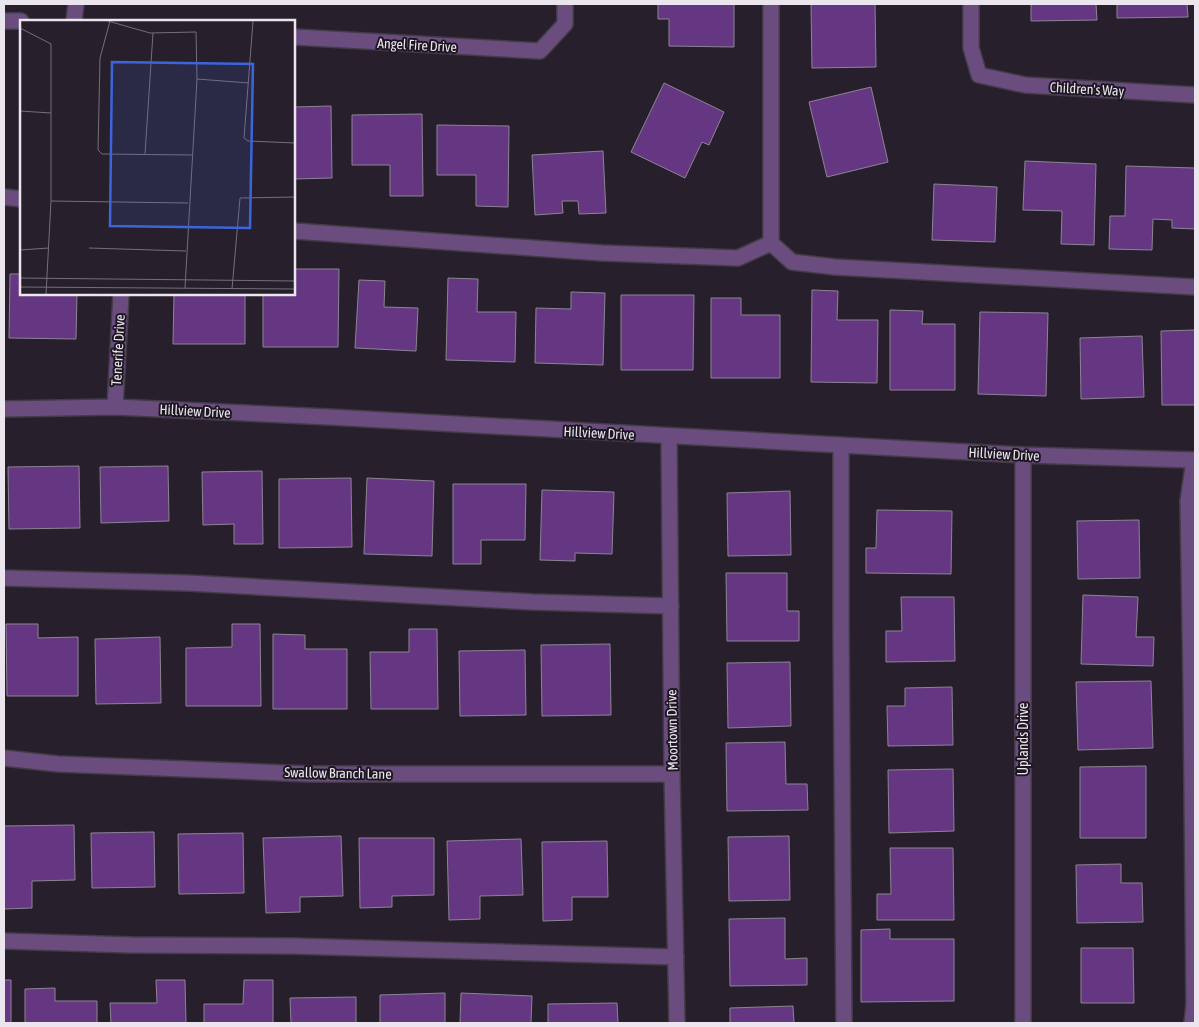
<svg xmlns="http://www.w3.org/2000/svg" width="1199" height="1027" font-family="'Asap Condensed',sans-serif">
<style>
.building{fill:#653782;stroke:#8c8493}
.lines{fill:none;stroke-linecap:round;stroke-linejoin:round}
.minor-casing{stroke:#423c47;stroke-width:18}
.minor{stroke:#6a4d7e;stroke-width:15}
.labels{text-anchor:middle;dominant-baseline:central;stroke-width:4;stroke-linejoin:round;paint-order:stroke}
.street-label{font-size:14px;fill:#ebe6ee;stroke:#1d1722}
.inset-road{fill:none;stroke:#756f7a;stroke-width:1}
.view{fill:#3c65db;fill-opacity:0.15;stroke:#3c65db;stroke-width:2.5}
.inset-edge{fill:none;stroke:#ebe6ee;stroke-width:2.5}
</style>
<rect width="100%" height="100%" fill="#27202c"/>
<path class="building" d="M 658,4 L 734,4 L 734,47 L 669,46 L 669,19 L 658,19 Z
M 811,4 L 875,4 L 876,67 L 812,68 Z
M 1031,4 L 1096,4 L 1097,20 L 1031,21 Z
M 1117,4 L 1187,4 L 1188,17 L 1117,18 Z
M 664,83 L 724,112 L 709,145 L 702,142 L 685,178 L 631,152 Z
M 871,87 L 888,162 L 827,177 L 809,102 Z
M 331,106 L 332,178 L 294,179 L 294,107 Z
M 422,114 L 423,196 L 390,196 L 390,165 L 352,165 L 352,115 Z
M 437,125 L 509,126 L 508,207 L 476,206 L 476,175 L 437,175 Z
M 603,151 L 606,213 L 579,214 L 578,201 L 562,201 L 563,213 L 535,215 L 532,155 Z
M 1025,161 L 1096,164 L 1094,245 L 1061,244 L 1062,211 L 1023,210 Z
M 1126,166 L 1195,168 L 1195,229 L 1172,228 L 1172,220 L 1153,219 L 1152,250 L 1109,249 L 1110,216 L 1125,216 Z
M 934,184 L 997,187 L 995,242 L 932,240 Z
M 294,269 L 339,269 L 338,347 L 263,347 L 263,294 L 294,294 Z
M 10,274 L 21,274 L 21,294 L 77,294 L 76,339 L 9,338 Z
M 448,278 L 478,279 L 477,312 L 516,312 L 515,362 L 446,360 Z
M 359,280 L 385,281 L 384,307 L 418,308 L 416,351 L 355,348 Z
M 812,290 L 838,291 L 837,320 L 878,320 L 877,383 L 811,382 Z
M 571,292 L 605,293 L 603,365 L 535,363 L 536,308 L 571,309 Z
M 174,294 L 245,294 L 245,344 L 173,344 Z
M 621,295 L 694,295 L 693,370 L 621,370 Z
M 711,298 L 741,298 L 741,315 L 780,315 L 780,378 L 711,378 Z
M 890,310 L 923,311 L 922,324 L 955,324 L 955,390 L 890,390 Z
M 980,312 L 1048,313 L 1046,396 L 978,394 Z
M 1195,330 L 1195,405 L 1162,405 L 1161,331 Z
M 1142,336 L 1144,397 L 1081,399 L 1080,338 Z
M 79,466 L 80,528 L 9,529 L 8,467 Z
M 168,466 L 169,521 L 101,523 L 100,467 Z
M 262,471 L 263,544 L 234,544 L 234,524 L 203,525 L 202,472 Z
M 351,478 L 352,547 L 279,548 L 279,479 Z
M 367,478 L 434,481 L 432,556 L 364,554 Z
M 453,484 L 526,484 L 525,540 L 481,540 L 481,564 L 453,564 Z
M 542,490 L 614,492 L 612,554 L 575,553 L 575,561 L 540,560 Z
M 790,491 L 791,555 L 728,556 L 727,493 Z
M 877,510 L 952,511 L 951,574 L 866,573 L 866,548 L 876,548 Z
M 1139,520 L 1140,578 L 1078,579 L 1077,521 Z
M 726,573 L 787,573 L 787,611 L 799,611 L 799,641 L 727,641 Z
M 1083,595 L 1138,597 L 1136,637 L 1154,637 L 1153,666 L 1081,664 Z
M 901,597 L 954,597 L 955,661 L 886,662 L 886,631 L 902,631 Z
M 6,624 L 38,624 L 38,638 L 78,637 L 78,696 L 7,696 Z
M 232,624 L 260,624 L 261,706 L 186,706 L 186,648 L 232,647 Z
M 409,629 L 437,629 L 438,709 L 371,709 L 370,652 L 409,652 Z
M 273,634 L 305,635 L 305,649 L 347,649 L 347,709 L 273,709 Z
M 160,637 L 161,703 L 96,704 L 95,639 Z
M 610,644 L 611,715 L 542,716 L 541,645 Z
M 525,650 L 526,715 L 460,716 L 459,651 Z
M 790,662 L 791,726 L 728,728 L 727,663 Z
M 1151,681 L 1153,748 L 1078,750 L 1076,682 Z
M 952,687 L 953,745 L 888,746 L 887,706 L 905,706 L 905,688 Z
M 785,742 L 786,784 L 807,784 L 808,810 L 727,811 L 726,743 Z
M 1146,766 L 1146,838 L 1080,838 L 1080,767 Z
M 953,769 L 954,831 L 889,833 L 888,770 Z
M 74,825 L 75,880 L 32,881 L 32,908 L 4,909 L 4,826 Z
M 154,832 L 155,887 L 92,888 L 91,833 Z
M 243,833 L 244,893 L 179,894 L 178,834 Z
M 341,836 L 343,896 L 300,897 L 300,912 L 266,913 L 263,838 Z
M 789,836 L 790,900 L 729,901 L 728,837 Z
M 359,838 L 434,838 L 434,895 L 392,896 L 392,907 L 360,908 Z
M 521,839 L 523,895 L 480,896 L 480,919 L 449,920 L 447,841 Z
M 607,841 L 608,897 L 572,897 L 572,920 L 543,921 L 542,842 Z
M 890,848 L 953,848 L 954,920 L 877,920 L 877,894 L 891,894 Z
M 1121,864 L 1121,883 L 1142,883 L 1143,922 L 1077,923 L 1076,865 Z
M 785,918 L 785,959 L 807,958 L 807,985 L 730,986 L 729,919 Z
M 890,929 L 890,939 L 954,939 L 954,1001 L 861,1002 L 861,930 Z
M 1081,948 L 1133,948 L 1134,1003 L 1081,1003 Z
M 4,980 L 11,980 L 11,1023 L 4,1023 Z
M 156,980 L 185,980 L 186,1023 L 111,1023 L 110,1003 L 157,1003 Z
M 244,980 L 273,980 L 273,1023 L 204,1023 L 204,1004 L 243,1004 Z
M 55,988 L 55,1001 L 97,1001 L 97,1023 L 25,1023 L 25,989 Z
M 445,993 L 445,1023 L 380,1023 L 380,995 Z
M 461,993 L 532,996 L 531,1023 L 460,1023 Z
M 356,997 L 356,1023 L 291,1023 L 290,998 Z
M 617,1003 L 618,1023 L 548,1023 L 548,1004 Z
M 793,1006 L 794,1023 L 730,1023 L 730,1008 Z"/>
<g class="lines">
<defs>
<path id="minor" d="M 971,4 L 971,48 L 979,75 L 1025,85 L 1195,95
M 4,21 L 21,21
M 74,21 L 76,4
M 294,37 L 540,51 L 565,24 L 565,4
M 4,197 L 21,199
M 294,231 L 602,253 L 738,258 L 771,243 L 771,4
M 771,243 L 792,262 L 835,267 L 1195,287
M 115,407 L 121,294
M 4,409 L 115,407 L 329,417 L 1023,455 L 1195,460
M 669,436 L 672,774 L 677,1023
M 841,446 L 841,626 L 844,1023
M 4,578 L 187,583 L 533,602 L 671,606
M 4,758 L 58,764 L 310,774 L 672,774
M 4,941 L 131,945 L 293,946 L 676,957
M 1023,1023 L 1023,455
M 1192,1023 L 1194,1005 L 1191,683 L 1188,501 L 1194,460"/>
</defs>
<use href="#minor" class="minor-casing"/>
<use href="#minor" class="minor"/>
</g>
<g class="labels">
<g class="street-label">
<text transform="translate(417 45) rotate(3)">Angel Fire Drive</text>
<text transform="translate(1087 89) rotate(3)">Children's Way</text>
<text transform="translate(118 350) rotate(-87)">Tenerife Drive</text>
<text transform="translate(195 411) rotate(3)">Hillview Drive</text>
<text transform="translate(599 433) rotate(3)">Hillview Drive</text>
<text transform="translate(1004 454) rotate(3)">Hillview Drive</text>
<text transform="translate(672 730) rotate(-91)">Moortown Drive</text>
<text transform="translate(1023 739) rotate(-90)">Uplands Drive</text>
<text transform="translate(338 773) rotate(1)">Swallow Branch Lane</text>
</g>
</g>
<g transform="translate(20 20)">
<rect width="275" height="275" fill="#27202c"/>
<path class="inset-road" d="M 88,1 L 130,13 L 176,12 L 177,59 L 165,268M 90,1 L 80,38 L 78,130 L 82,134 L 172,135M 233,1 L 224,118 L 228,121 L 275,123M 0,8 L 31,24 L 31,181 L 26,274M 177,59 L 229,63M 0,91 L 31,93M 275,115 L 275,228M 125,134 L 133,13M 31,181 L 168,183M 69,228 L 166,231M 0,230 L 29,228M 0,258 L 275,261M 0,267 L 275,269M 212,269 L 220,178 L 275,177"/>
<path class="view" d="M 92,42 L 233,44 L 230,208 L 90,206 Z"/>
<rect width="275" height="275" class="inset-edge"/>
</g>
<rect width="1199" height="1027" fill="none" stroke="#ebe6ee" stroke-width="10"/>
</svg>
